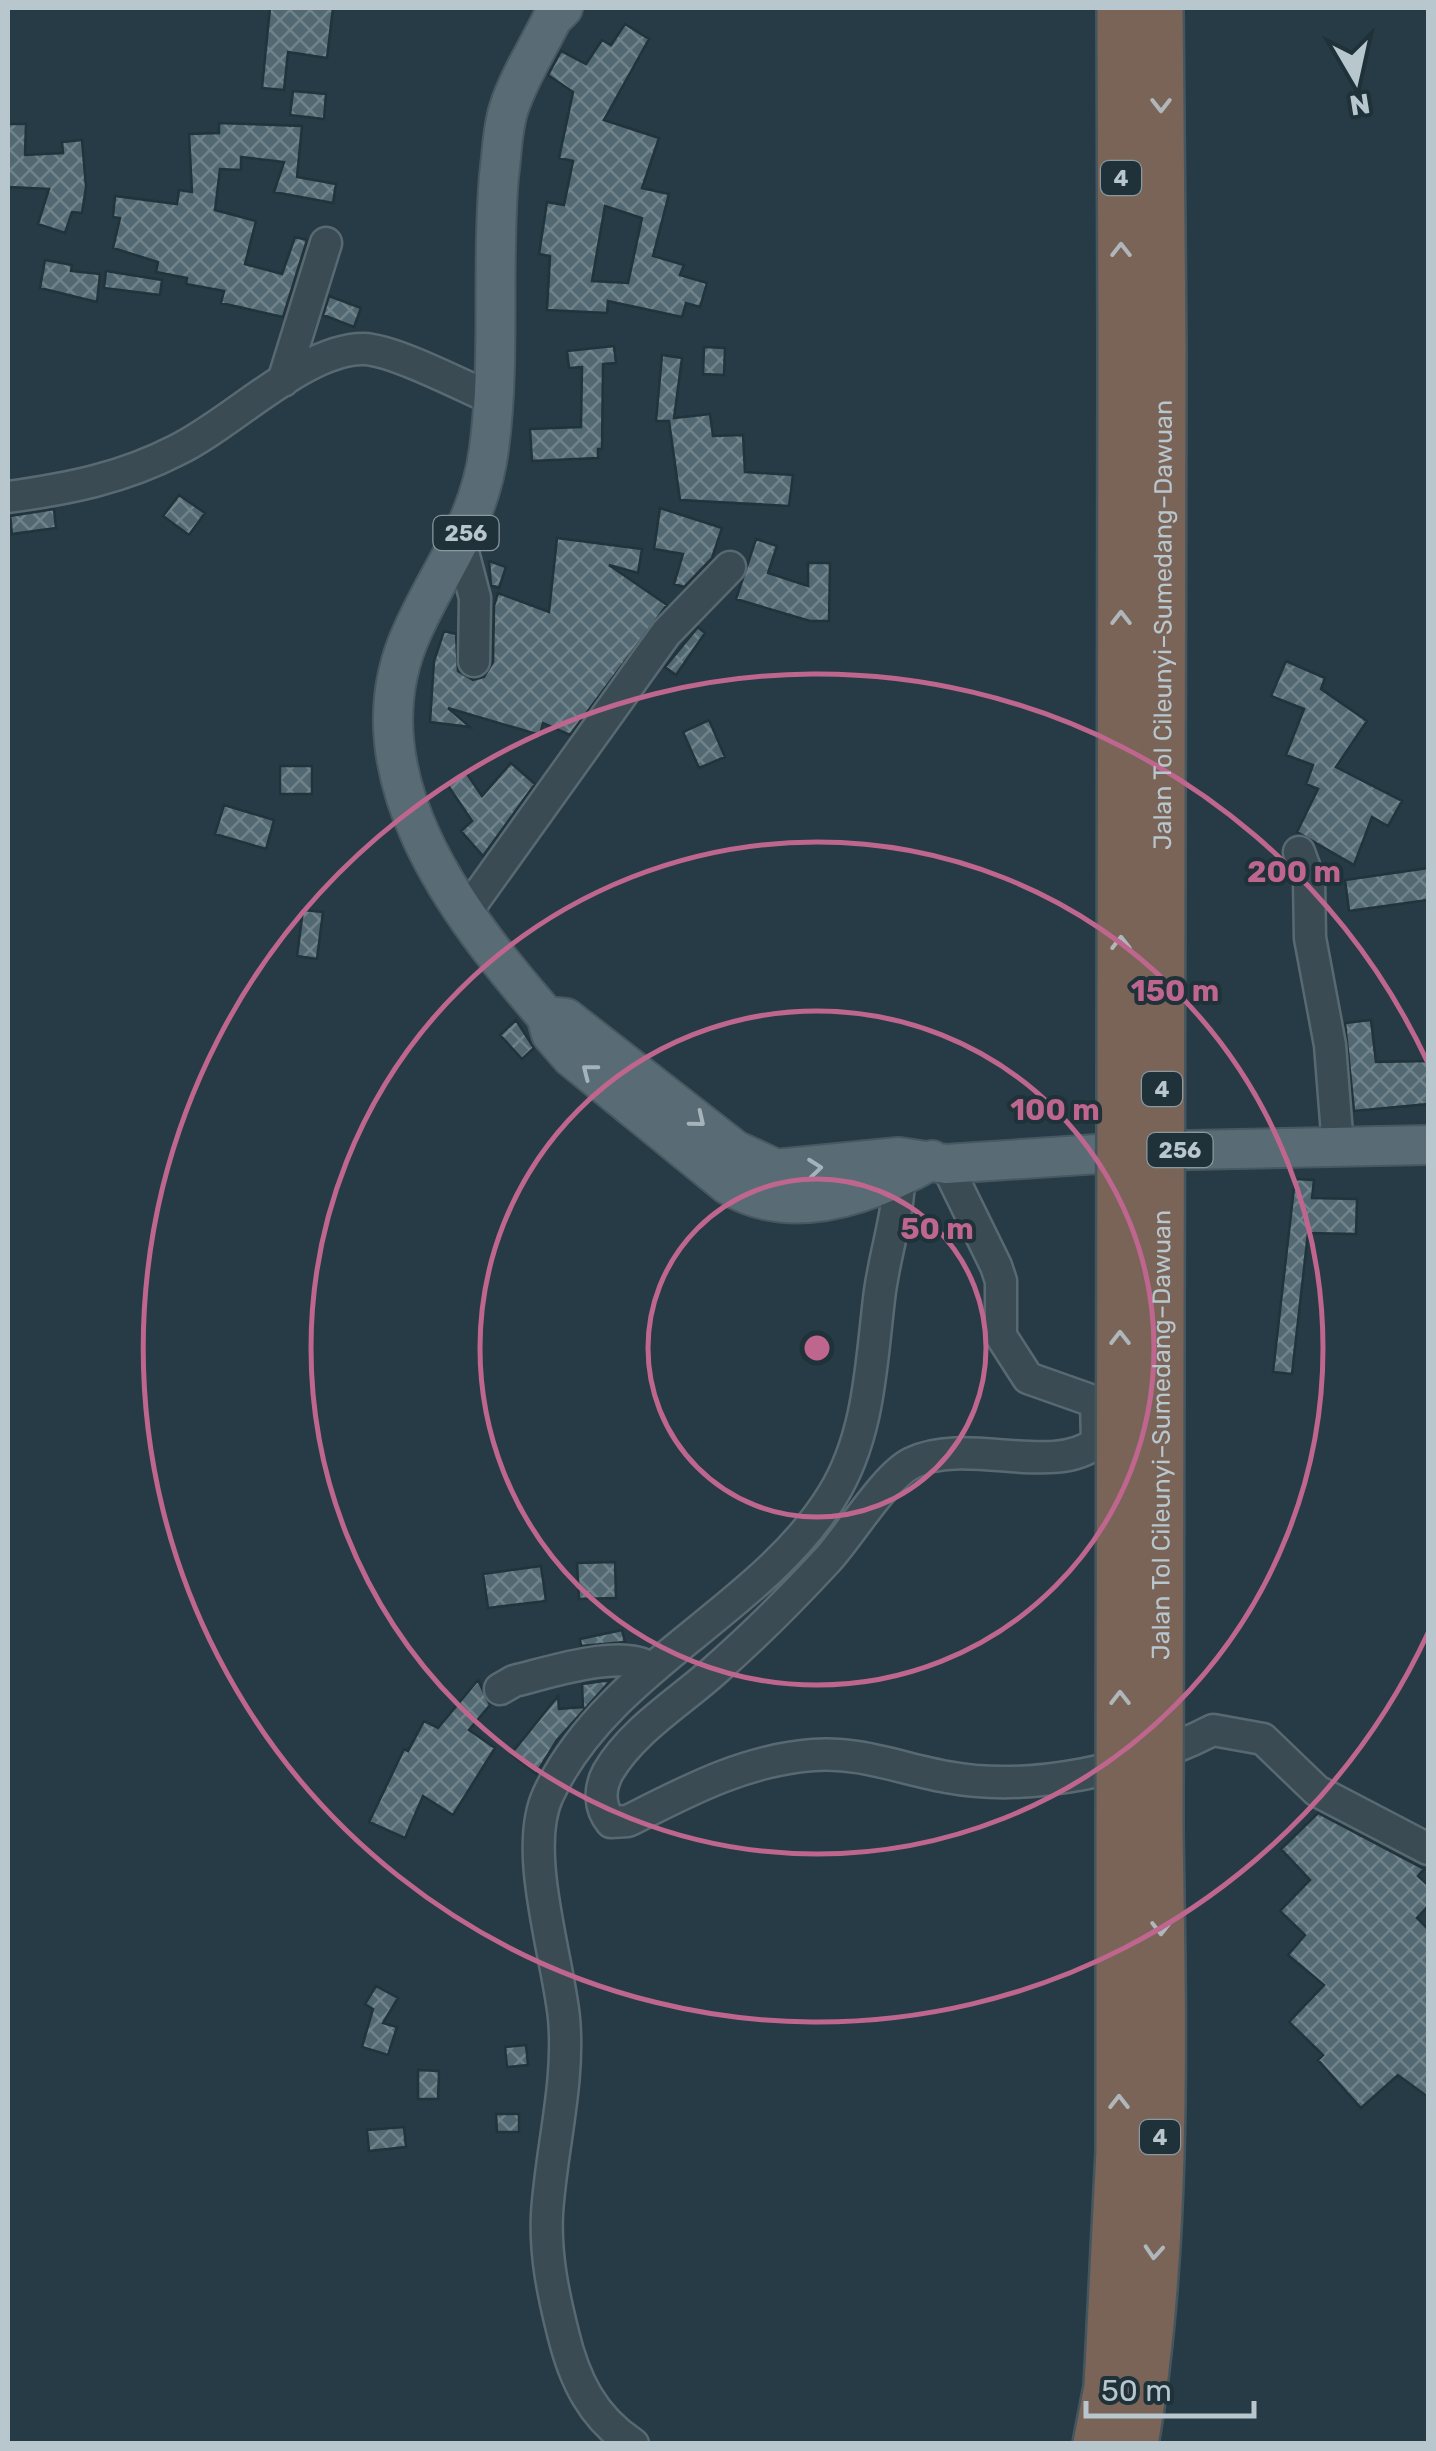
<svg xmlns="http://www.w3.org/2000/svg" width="1436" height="2451" font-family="Rubik,sans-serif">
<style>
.building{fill:url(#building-cross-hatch);stroke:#21333b;stroke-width:2.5;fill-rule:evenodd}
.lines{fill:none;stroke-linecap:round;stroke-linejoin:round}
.minor-casing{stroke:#596971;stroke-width:35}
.major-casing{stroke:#475860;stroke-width:42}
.highway-casing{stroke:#45565e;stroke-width:50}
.minor{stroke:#3b4b54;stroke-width:30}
.major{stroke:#596b74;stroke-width:38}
.highway{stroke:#7a6458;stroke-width:45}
.highway-bridge-casing{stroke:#45565e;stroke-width:50;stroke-linecap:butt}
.highway-bridge{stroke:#7a6458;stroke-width:45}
.oneway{stroke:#afb7bb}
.oneway2{stroke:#a5b4bb}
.ring{fill:none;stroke:#be668e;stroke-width:5}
.labels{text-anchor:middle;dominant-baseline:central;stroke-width:8;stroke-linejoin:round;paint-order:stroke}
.shield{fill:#1f3139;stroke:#8a99a1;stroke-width:2.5}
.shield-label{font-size:22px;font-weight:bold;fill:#b8c6cd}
.street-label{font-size:25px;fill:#b8c6cd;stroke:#1f3139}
.centre{fill:#be668e;stroke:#1f3139;stroke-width:5}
.ring-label{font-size:30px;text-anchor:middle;font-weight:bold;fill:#be668e;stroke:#1f3139;stroke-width:8;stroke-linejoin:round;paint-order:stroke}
</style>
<defs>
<pattern id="building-cross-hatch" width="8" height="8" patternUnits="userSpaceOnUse" patternTransform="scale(2.5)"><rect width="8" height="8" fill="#526872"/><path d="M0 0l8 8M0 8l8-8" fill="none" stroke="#70838b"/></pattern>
</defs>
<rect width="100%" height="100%" fill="#263b45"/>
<path class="building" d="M 270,8 L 333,8 L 327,58 L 288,52 L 284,90 L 262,88 Z
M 625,24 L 649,39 L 604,120 L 659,138 L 642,188 L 669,194 L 653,256 L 684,265 L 680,275 L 707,283 L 700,307 L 686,303 L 682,317 L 608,301 L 607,313 L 547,310 L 550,256 L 539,254 L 547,202 L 564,205 L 573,161 L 559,158 L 573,92 L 548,75 L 561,51 L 586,64 L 602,40 L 611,45 ZM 605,206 L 642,218 L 628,283 L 592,281 Z
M 293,91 L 326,94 L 324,119 L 290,115 Z
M 219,123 L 302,126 L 297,177 L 336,184 L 333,203 L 274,192 L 284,162 L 241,157 L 241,170 L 220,169 L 215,210 L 256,221 L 245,264 L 282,274 L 295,237 L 307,240 L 283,317 L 221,303 L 224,291 L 186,284 L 187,278 L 156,272 L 158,262 L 113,248 L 120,218 L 113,217 L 115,196 L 177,204 L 179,190 L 192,192 L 189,134 L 219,133 Z
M 8,124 L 26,124 L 25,155 L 63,153 L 62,142 L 82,140 L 86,187 L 82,213 L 72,212 L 65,233 L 38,224 L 49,189 L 8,187 Z
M 45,260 L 72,265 L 71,271 L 100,274 L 97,302 L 40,288 Z
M 106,271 L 162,280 L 160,295 L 104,288 Z
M 329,296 L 361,308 L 354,327 L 323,315 Z
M 614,346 L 616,363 L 603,364 L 602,449 L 598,449 L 598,458 L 532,461 L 530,429 L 581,427 L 582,367 L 569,368 L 567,351 Z
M 704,347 L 725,348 L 724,375 L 703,374 Z
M 662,355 L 682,358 L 674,418 L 710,414 L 713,436 L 743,435 L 745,472 L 793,475 L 789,506 L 680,500 L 669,421 L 656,421 Z
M 179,495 L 205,513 L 189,535 L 163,516 Z
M 660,508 L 722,528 L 712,558 L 684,587 L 674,584 L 683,554 L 654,549 Z
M 54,509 L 56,528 L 12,534 L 10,516 Z
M 557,538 L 642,549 L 638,573 L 609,565 L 667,605 L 570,735 L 543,723 L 540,735 L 448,708 L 470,727 L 430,722 L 434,661 L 444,631 L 456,634 L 458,671 L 473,680 L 484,677 L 493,662 L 494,606 L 498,593 L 549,612 Z
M 756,539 L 777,546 L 768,573 L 808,586 L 808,563 L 830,563 L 829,621 L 810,621 L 736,599 Z
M 489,561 L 506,567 L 499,588 L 491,585 Z
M 698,627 L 705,633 L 676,675 L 665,667 Z
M 1286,661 L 1325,678 L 1321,689 L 1367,721 L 1336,767 L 1402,801 L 1388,826 L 1372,817 L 1354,865 L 1297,832 L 1318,789 L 1306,784 L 1313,765 L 1286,755 L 1304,709 L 1271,696 Z
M 709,720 L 725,757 L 699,768 L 683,732 Z
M 511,763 L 535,784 L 483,856 L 461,831 L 472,821 L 447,784 L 465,771 L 482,796 Z
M 280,766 L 312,766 L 312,794 L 280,794 Z
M 224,805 L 274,820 L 266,849 L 215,834 Z
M 1428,868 L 1428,900 L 1349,911 L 1345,880 Z
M 303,910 L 323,912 L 317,959 L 297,956 Z
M 516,1020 L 534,1048 L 522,1059 L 500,1035 Z
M 1371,1020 L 1376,1062 L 1428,1061 L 1428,1104 L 1354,1111 L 1345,1023 Z
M 1295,1179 L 1314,1180 L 1312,1198 L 1357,1199 L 1356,1234 L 1308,1233 L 1292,1374 L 1273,1372 Z
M 615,1562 L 616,1598 L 579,1599 L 577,1563 Z
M 541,1566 L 546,1601 L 488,1608 L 483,1574 Z
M 622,1630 L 625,1642 L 581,1646 L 580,1639 Z
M 478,1680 L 490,1705 L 469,1730 L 495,1748 L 453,1815 L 423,1796 L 405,1838 L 369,1822 L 404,1749 L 408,1751 L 424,1721 L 438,1728 Z
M 611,1680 L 557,1740 L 536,1774 L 511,1754 L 558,1696 L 559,1709 L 583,1707 L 582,1684 Z
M 1318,1813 L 1424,1869 L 1418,1876 L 1428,1885 L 1428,1906 L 1417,1918 L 1428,1929 L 1428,2097 L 1398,2075 L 1361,2108 L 1318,2060 L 1323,2055 L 1289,2022 L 1324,1985 L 1288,1955 L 1305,1935 L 1280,1911 L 1310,1880 L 1281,1849 Z
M 376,1986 L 398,1998 L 383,2023 L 397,2027 L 388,2055 L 362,2047 L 373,2009 L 365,2004 Z
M 526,2045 L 528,2065 L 507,2067 L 505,2047 Z
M 418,2070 L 439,2071 L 438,2099 L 418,2099 Z
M 496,2114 L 519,2114 L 519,2132 L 497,2132 Z
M 404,2127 L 406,2147 L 369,2151 L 367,2130 Z"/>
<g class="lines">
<defs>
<path id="minor" d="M 283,381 L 326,243
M 8,497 C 68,489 123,478 177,450 C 233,423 305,348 364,349 C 394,350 463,386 493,399
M 461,544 L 475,598 L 474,661
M 1299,852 L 1309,879 L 1310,938 L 1330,1045 L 1338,1147
M 464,915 L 666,633 L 730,567
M 946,1164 L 996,1266 L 1001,1281 L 1001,1336 L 1028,1378 L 1096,1402 L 1097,1442 C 1054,1478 966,1436 912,1463 C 885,1476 850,1535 827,1560 C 791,1599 753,1637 713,1672 C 678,1703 632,1731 608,1772 C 599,1789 599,1807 611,1822 L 628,1821 C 687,1791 745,1760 813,1755 C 859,1751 902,1769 947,1777 C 1031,1793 1137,1769 1213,1730 L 1263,1739 L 1317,1791 L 1428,1849
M 500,1689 L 514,1681 C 548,1673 622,1648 650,1668
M 633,2444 C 592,2417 574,2379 563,2333 C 553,2293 545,2255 547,2214 C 551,2149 570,2083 564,2018 C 558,1957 522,1851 548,1795 C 607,1668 761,1611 832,1496 C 869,1437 871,1366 879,1299 C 884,1252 903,1205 899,1158"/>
<path id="major" d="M 563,8 L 552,19 C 538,48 519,77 509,108 C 502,129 502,154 499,176 C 491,266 501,358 489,449 C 479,524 442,565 413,630 C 347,771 458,915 546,1016 L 551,1034 L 571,1057 L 728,1185 C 793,1224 872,1194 932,1160
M 546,1016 L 566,1018 L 735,1150 L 776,1169 L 899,1157 L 946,1164 L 1143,1151 L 1428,1145"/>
<path id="highway" d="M 1120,8 L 1121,348
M 1160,8 L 1163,348
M 1096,2444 L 1107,2387 L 1119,2151 L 1119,1831
M 1135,2444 C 1169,2250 1163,2027 1160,1830"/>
</defs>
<use href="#minor" class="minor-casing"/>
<use href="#major" class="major-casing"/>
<use href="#highway" class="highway-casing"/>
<use href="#minor" class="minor"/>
<use href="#major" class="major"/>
<use href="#highway" class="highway"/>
<defs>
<g id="highway-bridge">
<path id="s1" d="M 1160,1830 L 1163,348"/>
<path d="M 1119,1831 L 1121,348"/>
</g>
</defs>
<use href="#highway-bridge" class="highway-bridge-casing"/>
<use href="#highway-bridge" class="highway-bridge"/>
</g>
<defs><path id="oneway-chevron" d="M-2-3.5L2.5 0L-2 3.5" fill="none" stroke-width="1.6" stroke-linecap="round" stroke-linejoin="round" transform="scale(2.5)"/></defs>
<g class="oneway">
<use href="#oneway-chevron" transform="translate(1161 105) rotate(90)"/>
<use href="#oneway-chevron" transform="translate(1121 250) rotate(-90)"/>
<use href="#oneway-chevron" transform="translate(1121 618) rotate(-90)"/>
<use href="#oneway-chevron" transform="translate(1121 943) rotate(-90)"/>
<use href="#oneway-chevron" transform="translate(1120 1338) rotate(-90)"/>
<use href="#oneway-chevron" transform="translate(1120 1698) rotate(-90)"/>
<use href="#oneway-chevron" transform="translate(1161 1928) rotate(90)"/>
<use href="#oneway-chevron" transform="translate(1119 2102) rotate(-90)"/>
<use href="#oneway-chevron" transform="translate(1154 2252) rotate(94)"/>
</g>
<g class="oneway2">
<use href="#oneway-chevron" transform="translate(589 1071) rotate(-142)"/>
<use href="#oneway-chevron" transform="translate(698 1120) rotate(39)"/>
<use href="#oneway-chevron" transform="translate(815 1168) rotate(-6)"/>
</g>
<g class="ring">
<circle cx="817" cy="1348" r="169"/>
<circle cx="817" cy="1348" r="337"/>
<circle cx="817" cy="1348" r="506"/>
<path d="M1428 1633A674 674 0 1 1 1428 1063"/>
</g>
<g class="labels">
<g class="shield">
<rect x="1101" y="161" width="40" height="34" rx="8"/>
<rect x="433.5" y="516" width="65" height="34" rx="8"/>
<rect x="1142" y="1072" width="40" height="34" rx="8"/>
<rect x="1147.5" y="1133" width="65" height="34" rx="8"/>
<rect x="1140" y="2120" width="40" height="34" rx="8"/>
</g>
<g class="shield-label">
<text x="1121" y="178">4</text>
<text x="466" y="533">256</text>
<text x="1162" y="1089">4</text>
<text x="1180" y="1150">256</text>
<text x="1160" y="2137">4</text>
</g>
<g class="street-label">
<text stroke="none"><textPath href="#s1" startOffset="1205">Jalan Tol Cileunyi–Sumedang–Dawuan</textPath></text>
<text stroke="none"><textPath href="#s1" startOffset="395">Jalan Tol Cileunyi–Sumedang–Dawuan</textPath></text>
</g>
</g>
<circle cx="817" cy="1348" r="15" class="centre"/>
<g class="ring-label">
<text x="1294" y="882">200 m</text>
<text x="1175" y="1001">150 m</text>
<text x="1055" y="1120">100 m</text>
<text x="937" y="1239">50 m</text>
</g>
<rect width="1436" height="2451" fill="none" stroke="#b8c6cd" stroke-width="20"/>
<g transform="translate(1356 80) rotate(171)" stroke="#1f3139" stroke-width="8" paint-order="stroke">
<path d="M0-8L18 38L0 25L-18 38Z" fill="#b8c6cd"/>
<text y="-15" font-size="28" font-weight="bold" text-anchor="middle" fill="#b8c6cd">N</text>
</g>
<path d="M1086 2401v15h168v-15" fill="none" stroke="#b8c6cd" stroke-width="5"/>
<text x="1101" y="2401" font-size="30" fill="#b8c6cd" stroke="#1f3139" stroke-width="8" paint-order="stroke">50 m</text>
</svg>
